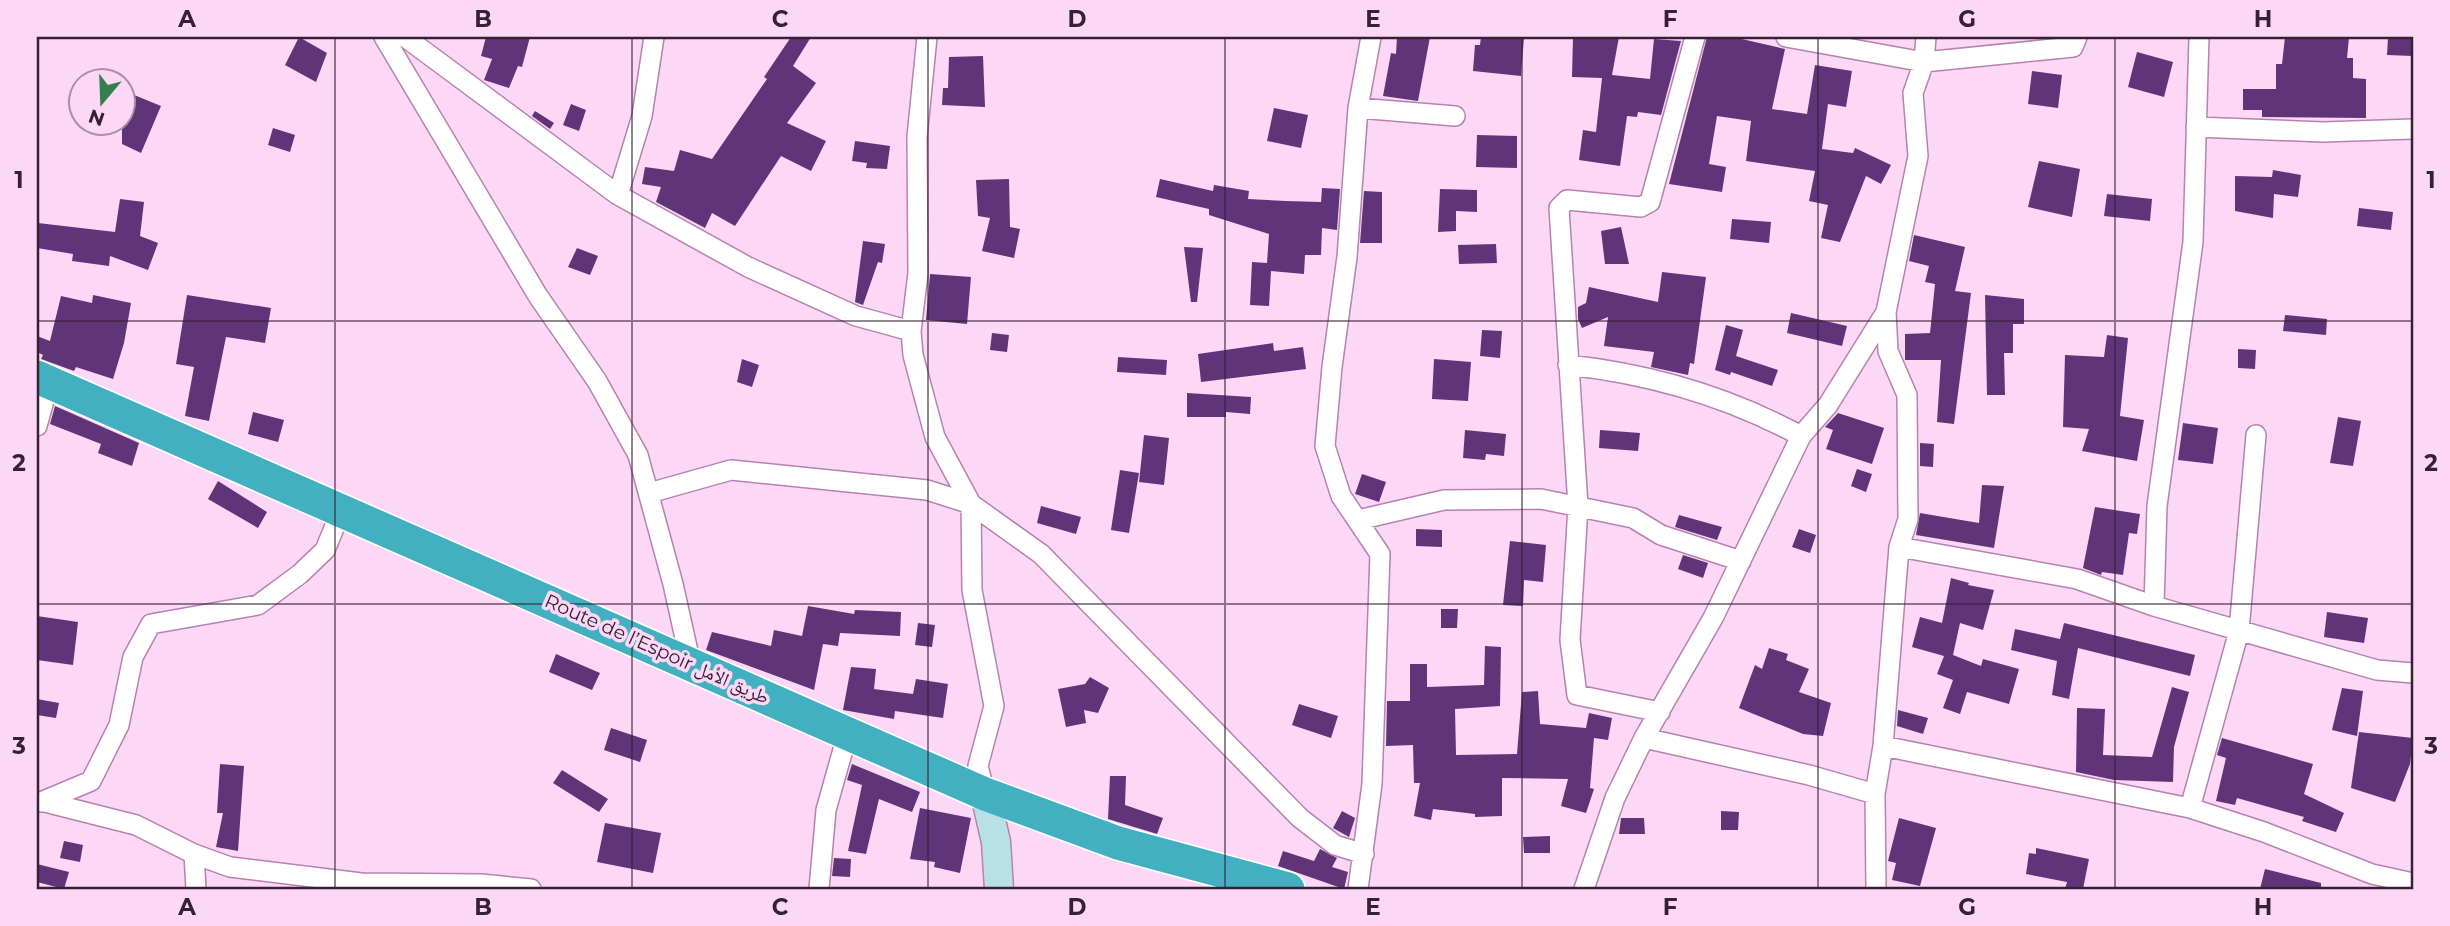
<svg xmlns="http://www.w3.org/2000/svg" width="2450" height="926" font-family="Montserrat,'Noto Naskh Arabic',sans-serif">
<style>
.building{fill:#603479}
.lines{fill:none;stroke-linecap:round;stroke-linejoin:round}
.minor-casing{stroke:#b781b0;stroke-width:22}
.secondary-casing{stroke:#b781b0;stroke-width:31}
.trunk-casing{stroke:#fff;stroke-width:36}
.minor{stroke:#fff;stroke-width:19}
.secondary{stroke:#b8e1e7;stroke-width:28}
.trunk{stroke:#42b0c0;stroke-width:33}
.grid{fill:none;stroke:#362033;stroke-width:2;stroke-opacity:0.55}
.labels{text-anchor:middle;dominant-baseline:central;stroke-width:7;stroke-linejoin:round;paint-order:stroke}
.street-label{font-size:19px;fill:#362033;stroke:#fcd8f6}
.neatline{fill:none;stroke:#362033;stroke-width:2.5}
.grid-label{font-size:23px;text-anchor:middle;font-weight:bold;fill:#362033}
</style>
<rect width="100%" height="100%" fill="#fcd8f6"/>
<path class="building" d="M 299,37 L 327,53 L 316,82 L 285,65 Z
M 486,37 L 530,37 L 522,67 L 518,66 L 509,88 L 484,80 L 492,59 L 481,56 Z
M 791,37 L 811,37 L 793,66 L 816,83 L 787,123 L 826,141 L 811,171 L 781,156 L 735,226 L 712,213 L 705,228 L 656,202 L 661,187 L 642,184 L 645,167 L 674,171 L 680,150 L 712,159 L 767,79 L 764,77 Z
M 1397,37 L 1430,37 L 1418,101 L 1383,96 L 1391,53 L 1396,54 Z
M 1481,37 L 1524,37 L 1521,76 L 1473,71 L 1475,45 L 1480,45 Z
M 1573,37 L 1619,37 L 1612,75 L 1650,79 L 1654,39 L 1681,41 L 1661,115 L 1638,112 L 1637,117 L 1627,116 L 1620,166 L 1579,160 L 1583,130 L 1596,132 L 1602,78 L 1572,77 Z
M 1707,37 L 1733,37 L 1785,49 L 1772,109 L 1807,114 L 1815,65 L 1852,71 L 1846,107 L 1828,104 L 1822,149 L 1853,153 L 1855,148 L 1891,165 L 1881,184 L 1866,176 L 1840,242 L 1821,238 L 1828,205 L 1809,201 L 1815,171 L 1746,161 L 1751,121 L 1717,116 L 1709,164 L 1726,167 L 1722,192 L 1669,184 Z
M 2285,37 L 2349,37 L 2347,58 L 2353,58 L 2353,78 L 2366,79 L 2366,118 L 2262,117 L 2262,110 L 2243,110 L 2243,89 L 2276,89 L 2276,64 L 2282,64 Z
M 2388,37 L 2413,37 L 2413,56 L 2387,55 Z
M 2137,52 L 2173,62 L 2164,97 L 2128,87 Z
M 983,56 L 985,107 L 942,105 L 943,88 L 948,88 L 949,57 Z
M 2032,71 L 2062,75 L 2058,108 L 2028,104 Z
M 122,90 L 161,106 L 141,153 L 122,144 Z
M 571,104 L 586,110 L 579,131 L 563,125 Z
M 1274,108 L 1308,115 L 1301,148 L 1267,141 Z
M 535,111 L 554,123 L 550,129 L 532,116 Z
M 273,128 L 295,135 L 290,152 L 268,145 Z
M 1477,135 L 1517,136 L 1517,168 L 1476,167 Z
M 855,141 L 890,146 L 887,169 L 866,168 L 867,163 L 852,161 Z
M 2039,161 L 2080,169 L 2072,217 L 2028,207 Z
M 2273,170 L 2301,175 L 2298,197 L 2274,194 L 2273,218 L 2235,211 L 2235,176 L 2272,177 Z
M 1009,179 L 1010,227 L 1020,229 L 1014,258 L 982,251 L 990,218 L 978,216 L 976,180 Z
M 1160,179 L 1213,191 L 1214,185 L 1249,191 L 1248,199 L 1286,201 L 1321,202 L 1322,188 L 1340,189 L 1337,230 L 1322,228 L 1321,255 L 1305,255 L 1304,274 L 1271,271 L 1269,306 L 1250,305 L 1252,262 L 1267,263 L 1269,234 L 1209,215 L 1209,209 L 1156,197 Z
M 1440,189 L 1477,190 L 1477,212 L 1456,211 L 1456,231 L 1438,232 Z
M 1364,191 L 1382,192 L 1382,243 L 1360,243 Z
M 2107,194 L 2152,199 L 2150,221 L 2104,216 Z
M 120,199 L 144,202 L 140,236 L 158,243 L 148,270 L 110,256 L 109,266 L 72,261 L 73,254 L 37,248 L 38,223 L 115,232 Z
M 2359,208 L 2393,212 L 2391,230 L 2357,226 Z
M 1732,219 L 1771,222 L 1769,243 L 1730,239 Z
M 1621,227 L 1629,264 L 1605,264 L 1601,231 Z
M 1914,235 L 1965,247 L 1955,291 L 1971,293 L 1954,424 L 1937,422 L 1941,360 L 1905,360 L 1905,334 L 1930,333 L 1935,284 L 1925,282 L 1929,266 L 1909,261 Z
M 863,241 L 885,244 L 882,263 L 878,262 L 863,305 L 855,302 Z
M 1496,244 L 1497,263 L 1459,264 L 1458,245 Z
M 1184,247 L 1203,248 L 1197,302 L 1191,302 Z
M 577,248 L 598,256 L 590,275 L 568,267 Z
M 1662,272 L 1706,277 L 1694,364 L 1690,363 L 1688,375 L 1651,367 L 1654,352 L 1604,346 L 1608,317 L 1582,328 L 1578,319 L 1578,307 L 1586,303 L 1589,287 L 1658,302 Z
M 930,274 L 971,277 L 967,324 L 926,320 Z
M 93,295 L 131,303 L 124,343 L 113,379 L 76,367 L 74,371 L 41,359 L 43,355 L 37,352 L 37,336 L 50,341 L 61,296 L 92,303 Z
M 187,295 L 271,308 L 265,343 L 226,337 L 209,421 L 185,416 L 194,367 L 176,364 Z
M 1985,295 L 2024,299 L 2024,324 L 2013,324 L 2013,353 L 2004,353 L 2005,395 L 1987,395 Z
M 1791,313 L 1847,326 L 1842,346 L 1787,333 Z
M 2285,315 L 2327,319 L 2326,335 L 2283,331 Z
M 1726,325 L 1743,330 L 1736,356 L 1778,370 L 1772,386 L 1731,372 L 1730,375 L 1715,370 Z
M 1482,330 L 1502,331 L 1500,358 L 1480,356 Z
M 992,333 L 1009,335 L 1007,352 L 990,350 Z
M 2107,335 L 2128,338 L 2120,416 L 2144,420 L 2137,461 L 2082,451 L 2089,429 L 2063,427 L 2065,355 L 2104,357 Z
M 1273,343 L 1274,351 L 1303,347 L 1306,369 L 1201,382 L 1198,354 Z
M 2238,349 L 2256,350 L 2255,369 L 2238,368 Z
M 1118,357 L 1167,360 L 1166,375 L 1117,372 Z
M 742,359 L 759,365 L 752,387 L 737,382 Z
M 1434,359 L 1471,362 L 1468,401 L 1432,399 Z
M 1187,393 L 1251,397 L 1250,414 L 1226,412 L 1226,417 L 1187,417 Z
M 55,406 L 139,443 L 132,466 L 98,453 L 101,444 L 50,424 Z
M 253,412 L 284,420 L 278,442 L 248,434 Z
M 1838,413 L 1884,428 L 1872,464 L 1826,449 L 1833,430 L 1825,427 Z
M 2338,417 L 2361,421 L 2353,466 L 2330,463 Z
M 2183,423 L 2218,428 L 2213,464 L 2178,460 Z
M 1465,430 L 1506,434 L 1504,456 L 1486,454 L 1485,460 L 1463,458 Z
M 1600,430 L 1640,433 L 1638,451 L 1599,448 Z
M 1144,435 L 1169,438 L 1164,485 L 1139,482 Z
M 1920,443 L 1934,444 L 1933,467 L 1920,466 Z
M 1857,469 L 1872,474 L 1866,492 L 1851,486 Z
M 1120,470 L 1139,473 L 1129,533 L 1111,530 Z
M 1362,474 L 1386,482 L 1379,502 L 1355,494 Z
M 218,481 L 267,512 L 258,528 L 208,499 Z
M 1982,485 L 2004,486 L 1994,548 L 1916,535 L 1920,513 L 1979,523 Z
M 1041,506 L 1081,517 L 1076,534 L 1037,523 Z
M 2095,507 L 2140,514 L 2137,534 L 2129,533 L 2123,575 L 2102,572 L 2101,575 L 2083,568 Z
M 1679,515 L 1722,527 L 1717,540 L 1675,527 Z
M 1416,529 L 1442,530 L 1442,547 L 1416,546 Z
M 1799,529 L 1816,535 L 1810,553 L 1792,547 Z
M 1510,541 L 1546,545 L 1543,582 L 1524,580 L 1523,606 L 1503,605 Z
M 1683,555 L 1708,563 L 1703,578 L 1678,569 Z
M 1951,578 L 1969,583 L 1968,585 L 1994,590 L 1983,630 L 1960,623 L 1953,655 L 1981,666 L 1983,659 L 2019,669 L 2009,704 L 1967,692 L 1960,714 L 1943,708 L 1953,680 L 1937,674 L 1944,656 L 1912,647 L 1920,617 L 1942,623 Z
M 808,606 L 854,614 L 855,610 L 901,612 L 900,636 L 840,633 L 838,646 L 823,644 L 814,690 L 706,650 L 712,632 L 771,646 L 774,630 L 802,636 Z
M 1441,609 L 1458,609 L 1457,628 L 1441,628 Z
M 2327,612 L 2368,618 L 2364,643 L 2324,637 Z
M 37,616 L 78,622 L 73,665 L 37,660 Z
M 918,623 L 935,625 L 932,647 L 915,645 Z
M 2064,623 L 2195,655 L 2190,676 L 2078,648 L 2069,699 L 2052,695 L 2057,661 L 2011,650 L 2015,629 L 2060,639 Z
M 1485,646 L 1501,647 L 1500,706 L 1455,709 L 1456,755 L 1517,754 L 1522,692 L 1538,691 L 1540,724 L 1586,728 L 1589,713 L 1612,718 L 1608,740 L 1594,738 L 1590,788 L 1594,789 L 1586,813 L 1561,806 L 1568,779 L 1502,778 L 1502,816 L 1475,817 L 1475,814 L 1433,809 L 1431,820 L 1414,816 L 1420,783 L 1414,783 L 1413,745 L 1386,746 L 1387,701 L 1410,701 L 1410,664 L 1427,664 L 1427,687 L 1484,685 Z
M 1769,648 L 1788,654 L 1786,660 L 1809,669 L 1799,692 L 1831,703 L 1823,736 L 1803,734 L 1739,708 L 1755,665 L 1762,669 Z
M 556,654 L 600,673 L 592,690 L 549,672 Z
M 851,667 L 876,669 L 874,689 L 913,694 L 916,679 L 948,684 L 943,718 L 895,711 L 894,719 L 843,710 Z
M 1090,677 L 1109,688 L 1098,713 L 1084,710 L 1086,723 L 1066,727 L 1058,689 L 1085,684 Z
M 2172,687 L 2189,692 L 2174,747 L 2173,782 L 2114,780 L 2076,772 L 2077,708 L 2105,709 L 2103,755 L 2152,757 Z
M 2342,688 L 2363,691 L 2357,736 L 2332,730 Z
M 37,699 L 59,703 L 56,718 L 37,715 Z
M 1299,704 L 1338,716 L 1331,738 L 1292,725 Z
M 1898,710 L 1928,718 L 1923,734 L 1897,726 Z
M 611,728 L 647,740 L 640,762 L 604,750 Z
M 2359,732 L 2413,738 L 2410,764 L 2395,802 L 2351,788 Z
M 2222,738 L 2313,764 L 2304,794 L 2344,813 L 2336,832 L 2302,821 L 2304,817 L 2237,798 L 2235,805 L 2216,801 L 2226,758 L 2217,755 Z
M 220,764 L 244,766 L 238,851 L 216,847 L 223,813 L 217,813 Z
M 852,764 L 920,792 L 912,812 L 879,799 L 866,854 L 848,851 L 862,785 L 847,780 Z
M 562,770 L 608,799 L 599,812 L 553,783 Z
M 1110,776 L 1126,776 L 1125,805 L 1163,818 L 1157,834 L 1108,819 Z
M 920,808 L 971,818 L 960,873 L 934,867 L 935,862 L 910,859 Z
M 1342,811 L 1355,818 L 1349,837 L 1333,828 Z
M 1721,811 L 1739,812 L 1738,830 L 1721,830 Z
M 1621,818 L 1644,818 L 1645,834 L 1619,834 Z
M 1899,818 L 1936,828 L 1920,886 L 1892,880 L 1896,863 L 1888,861 Z
M 605,823 L 661,833 L 653,873 L 597,862 Z
M 1550,836 L 1550,853 L 1524,853 L 1523,837 Z
M 64,841 L 83,845 L 80,862 L 60,858 Z
M 2036,848 L 2089,859 L 2083,889 L 2065,889 L 2067,882 L 2026,874 L 2029,853 L 2036,854 Z
M 1320,849 L 1337,858 L 1332,867 L 1348,872 L 1344,889 L 1278,866 L 1283,851 L 1314,861 Z
M 834,858 L 851,859 L 850,877 L 832,876 Z
M 37,864 L 69,872 L 64,889 L 37,882 Z
M 2265,869 L 2321,883 L 2321,889 L 2260,889 Z"/>
<g class="lines">
<defs>
<path id="minor" d="M 384,37 L 538,296 L 597,381 L 638,455 L 673,584 L 691,665
M 405,37 L 618,195 L 748,267 L 856,316 L 911,331
M 927,37 L 917,137 L 918,273 L 911,331 L 913,355 L 935,437 L 971,504 L 972,590 L 994,706 L 978,766 L 985,794
M 1786,37 L 1924,62 L 2073,47 L 2077,37
M 1358,108 L 1455,116
M 2196,127 L 2323,132 L 2413,129
M 618,195 L 642,116 L 654,37
M 1568,365 C 1652,374 1727,396 1801,436
M 37,426 L 49,382
M 649,493 L 731,470 L 927,490 L 971,504 L 1041,554 L 1300,818 L 1335,845 L 1364,854
M 1358,520 L 1444,500 L 1541,499 L 1633,518 L 1661,535 L 1741,561
M 1899,547 L 2077,579 L 2154,606 L 2377,670 L 2413,673
M 2154,606 L 2157,506 L 2193,242 L 2199,37
M 1660,712 L 1577,695 L 1570,640 L 1578,506 L 1559,208 L 1567,200 L 1641,207 L 1650,202 L 1695,37
M 1644,738 L 1809,775 L 1875,794
M 1883,746 L 2190,808 L 2264,832 L 2372,874 L 2413,883
M 41,802 L 91,781 L 119,725 L 133,657 L 151,624 L 258,605 L 300,574 L 325,550 L 342,509
M 45,802 L 136,825 L 194,854 L 230,867 L 361,883 L 481,884 L 531,889
M 2190,808 L 2239,631 L 2256,435
M 194,854 L 196,889
M 819,889 L 826,810 L 848,732
M 1358,889 L 1372,784 L 1380,554 L 1341,496 L 1325,446 L 1332,367 L 1347,257 L 1358,108 L 1371,37
M 1584,889 L 1615,798 L 1644,738 L 1713,618 L 1801,436 L 1828,405 L 1886,312
M 1876,889 L 1875,794 L 1883,746 L 1899,547 L 1908,519 L 1907,395 L 1888,351 L 1886,312 L 1918,156 L 1913,93 L 1924,62 L 1926,37"/>
<path id="secondary" d="M 985,794 L 996,842 L 999,889"/>
<path id="trunk" d="M 37,377 L 985,794 L 1118,843 L 1288,889"/>
</defs>
<use href="#minor" class="minor-casing"/>
<use href="#secondary" class="secondary-casing"/>
<use href="#trunk" class="trunk-casing"/>
<use href="#minor" class="minor"/>
<use href="#secondary" class="secondary"/>
<use href="#trunk" class="trunk"/>
</g>
<path class="grid" d="M 335,37 L 335,889M 632,37 L 632,889M 928,37 L 928,889M 1225,37 L 1225,889M 1522,37 L 1522,889M 1818,37 L 1818,889M 2115,37 L 2115,889M 37,321 L 2413,321M 37,604 L 2413,604"/>
<g class="labels">
<g class="street-label">
<text transform="translate(657 649) rotate(24)">Route de l’Espoir طريق الأمل</text>
</g>
</g>
<rect width="2450" height="926" fill="none" stroke="#fcd8f6" stroke-width="77"/>
<g transform="translate(102 102) rotate(199)"><circle r="33" fill="#fcd8f6" stroke="#ad8ea8" stroke-width="2"/>
<path d="M0-5L12 26L0 18L-12 26Z" fill="#357f4c"/>
<text y="-10" font-size="19" font-weight="bold" text-anchor="middle" fill="#362033">N</text>
</g>
<rect x="38" y="38" width="2374" height="850" class="neatline"/>
<g class="grid-label">
<text x="187" y="27">A</text>
<text x="483" y="27">B</text>
<text x="780" y="27">C</text>
<text x="1077" y="27">D</text>
<text x="1373" y="27">E</text>
<text x="1670" y="27">F</text>
<text x="1967" y="27">G</text>
<text x="2263" y="27">H</text>
<text x="19" y="188">1</text>
<text x="2431" y="188">1</text>
<text x="19" y="471">2</text>
<text x="2431" y="471">2</text>
<text x="19" y="754">3</text>
<text x="2431" y="754">3</text>
<text x="187" y="915">A</text>
<text x="483" y="915">B</text>
<text x="780" y="915">C</text>
<text x="1077" y="915">D</text>
<text x="1373" y="915">E</text>
<text x="1670" y="915">F</text>
<text x="1967" y="915">G</text>
<text x="2263" y="915">H</text>
</g>
</svg>
